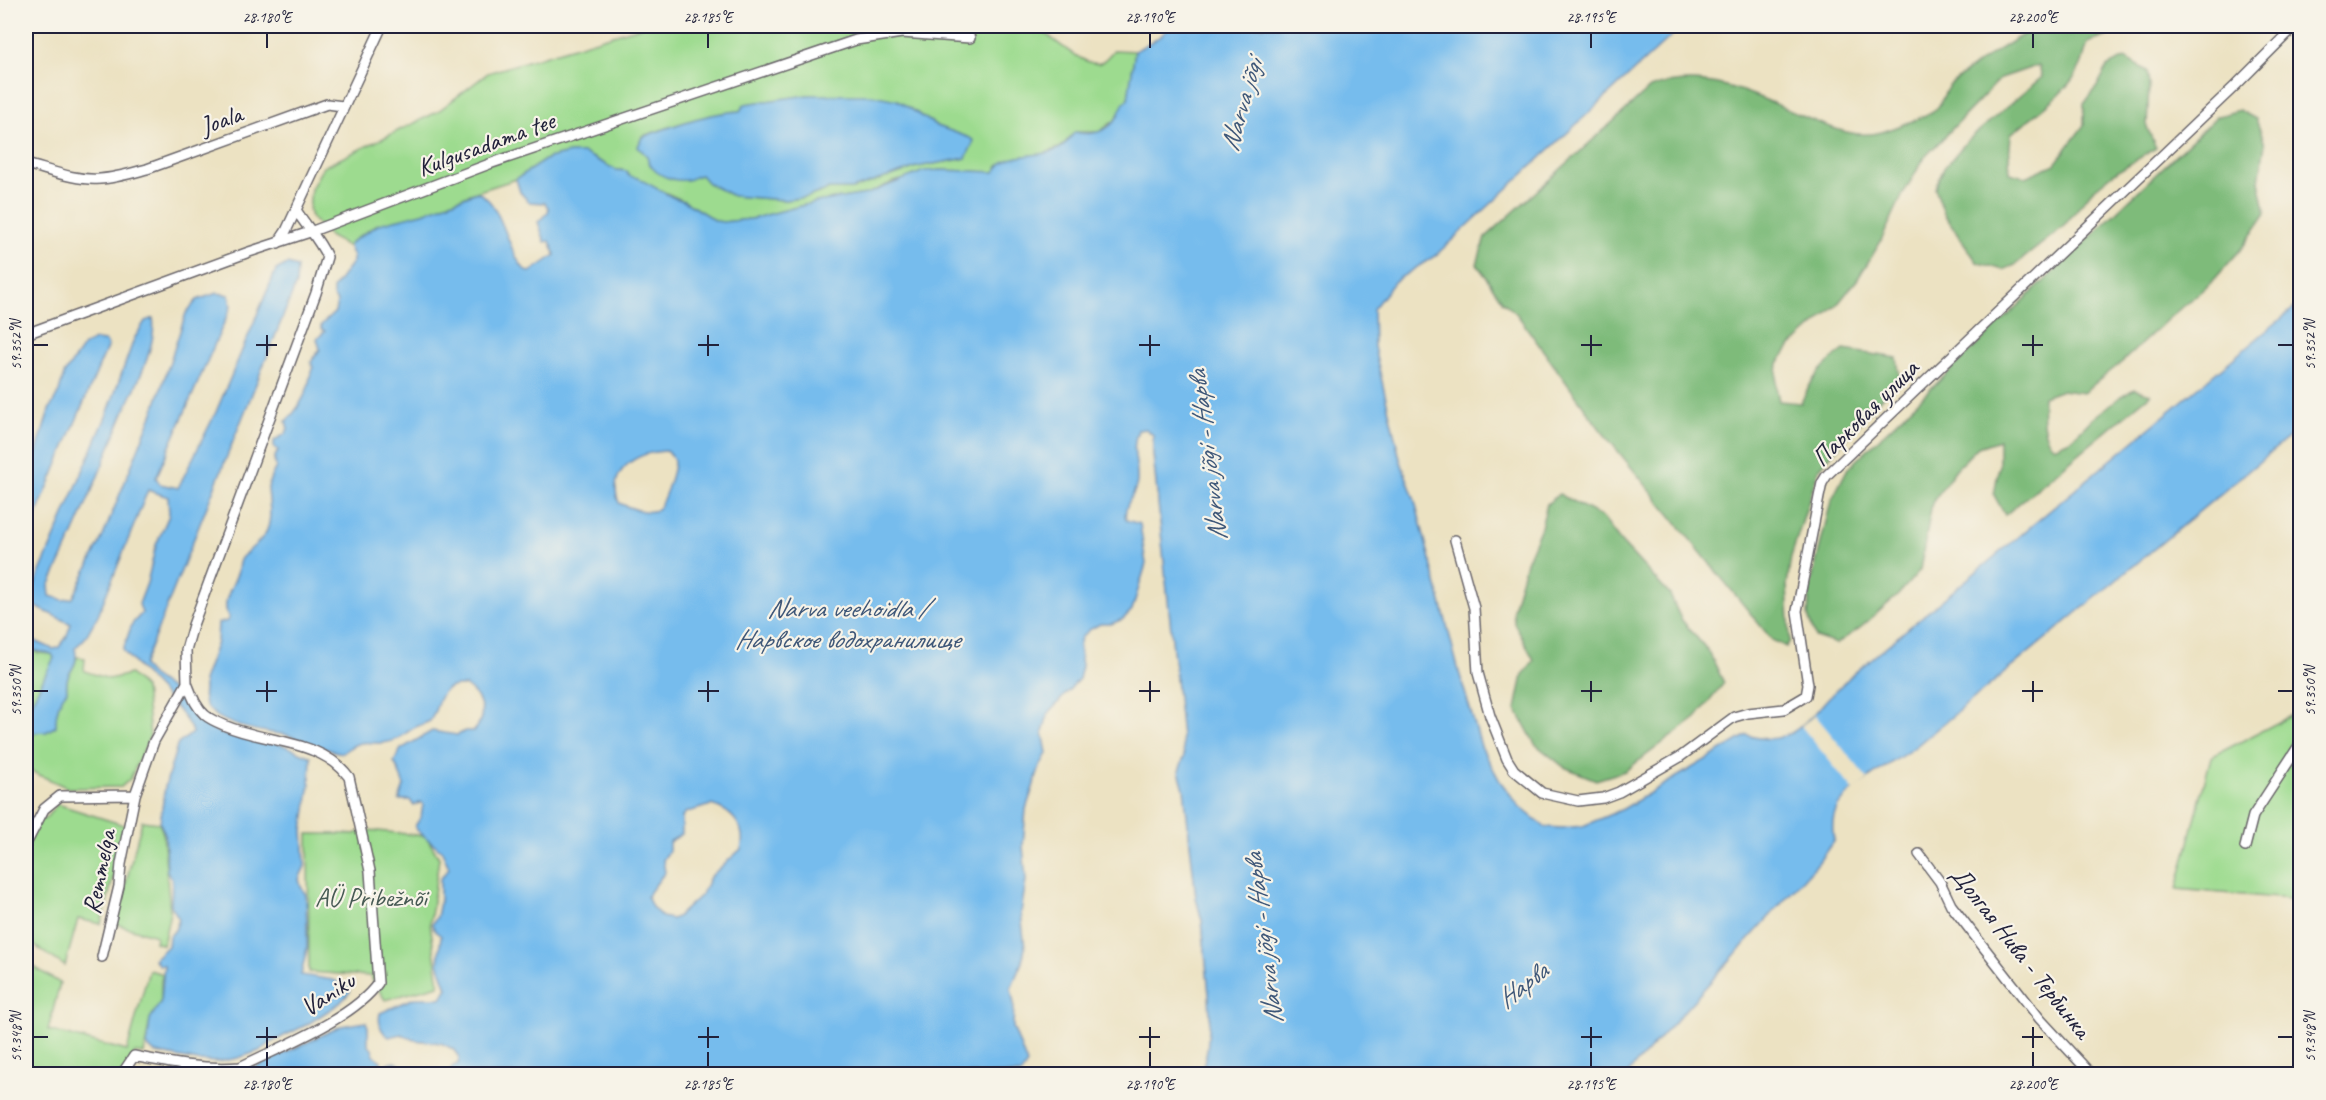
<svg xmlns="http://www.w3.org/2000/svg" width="2326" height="1100" font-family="Caveat,sans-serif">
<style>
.green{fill:#9ddb8f;stroke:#607e65;stroke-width:1.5;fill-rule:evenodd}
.forest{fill:#7ebb7a;stroke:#506e5a;stroke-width:1.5}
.water{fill:#76bced;stroke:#4c6f94;stroke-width:1.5;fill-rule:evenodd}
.pier{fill:#ece2c2}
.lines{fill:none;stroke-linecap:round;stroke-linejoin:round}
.minor-casing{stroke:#69656a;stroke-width:12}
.minor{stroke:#fff;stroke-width:9}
.ticks{fill:none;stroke:#22223b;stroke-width:2}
.labels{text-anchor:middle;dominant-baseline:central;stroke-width:4.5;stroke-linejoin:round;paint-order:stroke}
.street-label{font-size:26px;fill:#22223b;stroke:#f7f3e8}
.park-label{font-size:26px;fill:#475a54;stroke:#f7f3e8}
.water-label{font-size:27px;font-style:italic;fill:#3f5879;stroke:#f7f3e8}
.neatline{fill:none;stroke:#22223b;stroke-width:2}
.ticks-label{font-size:15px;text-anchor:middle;fill:#22223b}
</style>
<rect width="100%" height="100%" fill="#f7f3e8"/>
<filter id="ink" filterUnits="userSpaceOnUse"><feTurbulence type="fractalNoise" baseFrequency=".0167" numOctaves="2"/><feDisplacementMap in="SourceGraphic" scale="12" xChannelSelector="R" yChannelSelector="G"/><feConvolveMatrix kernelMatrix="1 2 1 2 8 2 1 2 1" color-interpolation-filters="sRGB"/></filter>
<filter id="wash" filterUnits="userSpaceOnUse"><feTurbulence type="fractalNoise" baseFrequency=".008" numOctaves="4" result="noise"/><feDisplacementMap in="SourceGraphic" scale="24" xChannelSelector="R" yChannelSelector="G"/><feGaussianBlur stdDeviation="1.35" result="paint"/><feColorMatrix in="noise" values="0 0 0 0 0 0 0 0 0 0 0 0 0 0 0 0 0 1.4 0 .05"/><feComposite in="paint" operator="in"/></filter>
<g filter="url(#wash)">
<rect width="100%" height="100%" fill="#ece2c2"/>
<path class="green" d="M 643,26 L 1042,26 L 1042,31 C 1053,39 1086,68 1100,63 C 1105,61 1110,54 1114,50 L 1135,51 L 1128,99 L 1115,120 L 1099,132 L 1075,132 L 1061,147 L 1043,154 L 1018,157 L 998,166 L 996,172 L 940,170 L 893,182 L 867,194 L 816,202 L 751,219 L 723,222 L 716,221 L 684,201 L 629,176 L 622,170 L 616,170 L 584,153 L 570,153 L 548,158 L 516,179 L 473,193 L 423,213 L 376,225 L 350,243 L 349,247 L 330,237 L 311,217 L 309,210 L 311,189 L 323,167 L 437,112 L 488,73 ZM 808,95 L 897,100 L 937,126 L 970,138 L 966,158 L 917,167 L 852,189 L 829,189 L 807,197 L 785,200 L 733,196 L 708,183 L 701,175 L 694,177 L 647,156 L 638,147 L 642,136 C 674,126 706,113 740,111 L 746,104 Z
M 29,648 L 38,653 L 52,654 L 54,658 L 26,713 L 26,649 Z
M 77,657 L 85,658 L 84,671 L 109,679 L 130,674 L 145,688 L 150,736 L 130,779 L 121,787 L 68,788 L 26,769 L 26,733 L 46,732 L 56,726 C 55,714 59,699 67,691 C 65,671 73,675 77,657 Z
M 2300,711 L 2300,900 L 2177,889 L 2211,757 Z
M 57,804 L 127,826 L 101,924 L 78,919 L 65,966 L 26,940 L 26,819 L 45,819 Z
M 142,821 L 159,823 L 163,833 L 170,912 L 163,945 L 155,942 L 156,936 L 115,924 Z
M 368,830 L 426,836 L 439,858 L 430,923 L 439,985 L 385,1000 L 370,976 L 309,972 L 308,834 L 354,834 Z
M 26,962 L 60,983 L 48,1030 L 127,1051 L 149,970 L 163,974 L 161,980 L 161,1001 L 150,1019 L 144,1054 L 135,1053 L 125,1074 L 26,1074 Z"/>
<path class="forest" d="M 2038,26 L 2115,26 L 2107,36 L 2088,43 C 2085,50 2084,58 2081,65 C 2068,94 2034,114 2011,134 L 2009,158 L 2010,173 L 2025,177 L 2055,164 L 2084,125 L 2084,104 L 2096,88 L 2108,66 L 2125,58 L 2147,71 L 2149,85 L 2147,127 L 2156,148 L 2113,174 L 2092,191 L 2063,227 L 2015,265 L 2003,270 L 1977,262 L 1944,214 L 1935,188 L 1944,168 L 1967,141 L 2042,77 L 2039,65 L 2001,78 L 1924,158 L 1903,194 L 1880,243 L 1857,280 L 1837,305 L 1791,346 L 1778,363 L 1776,387 L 1779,401 L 1801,403 C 1813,376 1821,367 1844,350 L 1897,358 L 1900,380 L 1874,406 L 1819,469 L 1791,557 L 1787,585 L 1790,641 L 1786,647 L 1772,640 L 1600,429 L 1516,313 L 1503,302 L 1477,264 L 1485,238 L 1650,88 C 1707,67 1759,98 1812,120 C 1834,129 1858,139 1882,132 C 1895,128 1928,116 1937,108 C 1943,102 1944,90 1950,85 C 1977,62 2008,43 2038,26 Z
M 2239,110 L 2256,119 L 2265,144 L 2259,181 L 2266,213 L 2242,248 L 2213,281 L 2169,318 L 2122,362 L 2083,393 L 2062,390 L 2043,397 C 2042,413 2041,437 2054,447 L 2072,439 L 2092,419 L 2120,397 L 2134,389 L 2151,394 L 2005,515 L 1994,495 L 1999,466 L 1999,440 L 1978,447 L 1956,469 L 1932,503 L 1920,570 L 1898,595 L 1860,628 L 1836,644 L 1815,637 L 1808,616 L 1810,588 L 1831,501 L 1848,468 L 2216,117 Z
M 1559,494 L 1602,517 L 1620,541 L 1670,595 L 1681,619 L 1709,652 L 1724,683 L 1696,718 L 1625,771 L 1596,780 L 1564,767 L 1535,744 L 1516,709 L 1523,675 L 1534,660 L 1514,623 L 1513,609 L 1526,562 L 1541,527 L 1547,504 Z"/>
<path class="water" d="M 1170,26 L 1682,26 L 1435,256 L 1395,281 L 1373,309 L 1374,347 L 1400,459 L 1415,501 L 1459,672 L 1481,746 L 1500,781 L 1520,807 L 1545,827 L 1562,828 L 1583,826 L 1623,809 L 1747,735 C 1782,747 1802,729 1823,704 C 1832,693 1843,684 1853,674 L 2300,303 L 2300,428 L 1915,747 C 1895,761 1848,788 1837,808 C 1832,818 1832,830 1834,840 L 1818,863 L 1627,1074 L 1201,1074 L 1207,1051 L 1210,1017 L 1209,995 L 1202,921 L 1196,898 L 1184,789 L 1179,771 L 1184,757 L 1153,454 L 1153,435 L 1146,429 L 1138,430 C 1130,450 1138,461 1137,481 C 1137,495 1122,504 1126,520 L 1140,524 L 1146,564 L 1132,610 L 1123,619 L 1111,624 L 1100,624 L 1089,630 L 1081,638 L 1079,646 L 1082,666 L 1079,679 L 1048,714 L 1043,732 L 1047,753 L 1039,769 L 1026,809 L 1023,846 L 1026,880 L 1021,913 L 1025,948 L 1022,962 L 1011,988 L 1014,1004 L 1013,1027 L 1027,1064 L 1021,1074 L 448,1074 L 453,1066 L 458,1064 L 459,1057 L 453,1049 L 441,1043 L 414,1040 L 401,1034 L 389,1037 C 381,1032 378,1023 380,1013 L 414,998 L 441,998 L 447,988 L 438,963 L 441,936 L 435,931 L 432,924 L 437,917 L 440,902 L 440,879 L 449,868 L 442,851 L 417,830 L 415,826 L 421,817 L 423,804 L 421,802 L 414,806 L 410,800 L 399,800 L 404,786 C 401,776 399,770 394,762 L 401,749 L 432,731 L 457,735 L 466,731 L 474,731 C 487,715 483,698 466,686 C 435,683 441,705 430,721 C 424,724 417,726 412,729 C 405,733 400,739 392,741 C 371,748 365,734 343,753 C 324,750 308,742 290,736 C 283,733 275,734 267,732 C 248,729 215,722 205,704 C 201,697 206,689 203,681 L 217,642 L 218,623 L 227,621 L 229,618 C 219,601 235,585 238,570 C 239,565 238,561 242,557 C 247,552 262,540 265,534 C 273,521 269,503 268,489 C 268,481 273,473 276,467 L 274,459 L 278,450 L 274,447 L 274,441 L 285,434 L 288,429 L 286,421 C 296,412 303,400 308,387 C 310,380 309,375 313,368 L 311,362 L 320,349 L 317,339 L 325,331 L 321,329 L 321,325 L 335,312 L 337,302 L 333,296 L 333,289 L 353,261 L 353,257 L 349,247 L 350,243 L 379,224 L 423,213 L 477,192 C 503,202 506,251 526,271 L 530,272 L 555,255 L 550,241 L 545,242 L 538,222 L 548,212 L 549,209 L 545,203 L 529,202 L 520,192 L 516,179 L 548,158 L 570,153 L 584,153 L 616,170 L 626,171 L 629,176 L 638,178 L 672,197 L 684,201 L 716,221 L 723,222 L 751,219 L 816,202 L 867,194 L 924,171 L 940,170 L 995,172 C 1006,149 1043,160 1062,147 C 1067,143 1071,136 1075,132 C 1092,136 1109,132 1118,116 C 1121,109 1122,103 1128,99 L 1135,51 L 1161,36 ZM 666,451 C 670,454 674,457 674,462 C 674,471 663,506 656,510 C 646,515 628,507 619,503 C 606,470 637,452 666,451 ZM 711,805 C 731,810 747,827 741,849 L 710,877 L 702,894 L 677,917 L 671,919 L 662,917 L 652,907 L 647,896 L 665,872 L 663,860 L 669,851 L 669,842 L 682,834 L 682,817 L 685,813 Z
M 808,95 L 872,95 L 897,100 L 937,126 L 970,138 L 974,141 L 966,158 L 917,167 L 852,189 L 829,189 L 807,197 L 785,200 L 733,196 L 708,183 L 701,175 C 696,176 691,179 687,180 C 671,182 649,173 647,156 L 638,147 L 642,137 C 674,126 706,113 740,111 L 745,104 Z
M 287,264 L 297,267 L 296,284 L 143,666 L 151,675 L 175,692 L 199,721 L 202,721 C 226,743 248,737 276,743 C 288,746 300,752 311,757 L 310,783 L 303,830 L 305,866 L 299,879 L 301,887 L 306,895 L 307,931 L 307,948 L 301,975 L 333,980 L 349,987 L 350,992 L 340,1003 L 308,1024 L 272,1042 L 259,1051 L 238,1058 L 218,1062 L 198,1061 L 155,1053 L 147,1046 L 150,1019 L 161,1001 L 164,965 L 159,965 L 154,959 L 168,946 L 169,937 L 175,930 L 179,919 L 171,905 L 172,880 L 167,871 L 165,834 L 160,823 L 165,787 L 176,749 L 178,744 L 192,733 C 189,714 137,670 123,650 L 132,624 L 142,613 L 139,604 L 147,583 L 156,545 L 169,515 L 168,497 L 148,490 L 98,615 L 85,638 L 75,648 C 80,672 64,667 67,691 C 59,699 55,714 56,726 L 46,732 L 26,733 L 26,713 L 54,658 L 52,654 L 26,649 L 26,637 L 53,649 L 58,648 L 66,638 L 71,624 L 26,602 L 26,596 L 33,588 L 108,412 L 134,339 L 145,321 L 153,318 C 158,346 133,391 122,417 C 99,474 76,531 49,586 L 50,596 L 63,600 L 73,598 L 103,536 L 154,410 L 186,313 L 197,300 L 217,293 L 229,295 L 231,307 L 156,478 L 160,484 L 178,488 L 216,412 L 276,270 Z
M 95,340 L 105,341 L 108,345 L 26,539 L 26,488 L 49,410 L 59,392 L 64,374 L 84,345 Z
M 366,1022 L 368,1027 L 368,1045 L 372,1049 L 374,1056 L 381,1061 L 381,1069 L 388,1063 L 395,1062 L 415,1074 L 242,1074 L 341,1026 Z"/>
<path class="pier" d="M 1815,715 L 1868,779 L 1854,791 L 1801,726 Z"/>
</g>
<g filter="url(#ink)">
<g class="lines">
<defs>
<path id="minor" d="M 26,164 C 49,170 76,181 100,179 C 116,178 132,173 147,169 L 327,104 L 343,106
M 278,243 L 286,231 L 382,26
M 26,334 L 249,252 L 310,232 L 492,163 L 856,40 L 902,33 L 970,38
M 1455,540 L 1474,608 L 1478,673 L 1490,716 L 1507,759 L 1514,770 L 1542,793 L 1578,801 L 1603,798 L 1619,792 L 1680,757 L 1734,717 L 1748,713 L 1784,709 L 1806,696 L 1808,685 L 1797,611 L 1819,497 L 1822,483 L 1827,475 L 2235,86 L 2295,26
M 26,844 L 44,809 L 60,796 L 135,795
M 2245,847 L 2253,816 L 2300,744
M 1919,854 L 1940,882 L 1951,905 L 1971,931 L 2040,1019 L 2091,1074
M 102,957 L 119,886 L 121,864 L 135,795 L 154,741 L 187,683 L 186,650 L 193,625 L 316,293 L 327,257 C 319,239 306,226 296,210
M 122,1074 L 134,1056 C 169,1063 204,1070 240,1067 C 280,1047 353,1019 378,983 L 370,871 L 349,777 C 321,739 266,743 226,726 C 219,723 211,720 205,715 C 195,706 192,695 187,683"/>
</defs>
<use href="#minor" class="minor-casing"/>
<use href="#minor" class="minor"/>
</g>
</g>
<path class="ticks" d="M 267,33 L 267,48M 708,33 L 708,48M 1150,33 L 1150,48M 1591,33 L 1591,48M 2033,33 L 2033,48M 267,335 L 267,356M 708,335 L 708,356M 1150,335 L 1150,356M 1591,335 L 1591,356M 2033,335 L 2033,356M 33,345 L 48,345M 256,345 L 277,345M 698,345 L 719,345M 1139,345 L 1160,345M 1581,345 L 1602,345M 2022,345 L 2043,345M 2278,345 L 2293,345M 267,681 L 267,702M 708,681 L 708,702M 1150,681 L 1150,702M 1591,681 L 1591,702M 2033,681 L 2033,702M 33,691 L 48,691M 256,691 L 277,691M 698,691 L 719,691M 1139,691 L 1160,691M 1581,691 L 1602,691M 2022,691 L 2043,691M 2278,691 L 2293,691M 267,1027 L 267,1048M 708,1027 L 708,1048M 1150,1027 L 1150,1048M 1591,1027 L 1591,1048M 2033,1027 L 2033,1048M 33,1037 L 48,1037M 256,1037 L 277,1037M 698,1037 L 719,1037M 1139,1037 L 1160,1037M 1581,1037 L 1602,1037M 2022,1037 L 2043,1037M 2278,1037 L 2293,1037M 267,1052 L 267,1067M 708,1052 L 708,1067M 1150,1052 L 1150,1067M 1591,1052 L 1591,1067M 2033,1052 L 2033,1067"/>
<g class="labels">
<g class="street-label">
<text transform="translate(221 120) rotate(-20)">Joala</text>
<text transform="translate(486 144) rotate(-20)">Kulgusadama tee</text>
<text transform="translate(1865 413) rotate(-45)">Парковая улица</text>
<text transform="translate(99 872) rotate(-79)">Remmelga</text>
<text transform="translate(2021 952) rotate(52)">Долгая Нива - Тербинка</text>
<text transform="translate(328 994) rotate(-33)">Vaniku</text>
</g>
<g class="park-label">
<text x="371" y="897">AÜ Pribežnõi</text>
</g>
<g class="water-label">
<text transform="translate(1241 105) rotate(-74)">Narva jõgi</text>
<text transform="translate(1207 456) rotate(-97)">Narva jõgi - Нарва</text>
<text x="847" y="608">Narva veehoidla /<tspan x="847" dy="31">Нарвское водохранилище</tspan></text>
<text transform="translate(1263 939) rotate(-97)">Narva jõgi - Нарва</text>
<text transform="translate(1522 985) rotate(-38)">Нарва</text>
</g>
</g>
<rect width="2326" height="1100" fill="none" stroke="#f7f3e8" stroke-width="66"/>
<rect x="33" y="33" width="2260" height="1034" class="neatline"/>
<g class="ticks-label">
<text x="267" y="22">28.180°E</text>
<text x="708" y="22">28.185°E</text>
<text x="1150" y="22">28.190°E</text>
<text x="1591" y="22">28.195°E</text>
<text x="2033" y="22">28.200°E</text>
<text transform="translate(16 345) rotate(-90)" y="5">59.352°N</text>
<text transform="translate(2310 345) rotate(-90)" y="5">59.352°N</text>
<text transform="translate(16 691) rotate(-90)" y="5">59.350°N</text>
<text transform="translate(2310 691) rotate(-90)" y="5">59.350°N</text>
<text transform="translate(16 1037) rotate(-90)" y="5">59.348°N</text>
<text transform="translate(2310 1037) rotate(-90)" y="5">59.348°N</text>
<text x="267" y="1089">28.180°E</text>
<text x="708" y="1089">28.185°E</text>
<text x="1150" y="1089">28.190°E</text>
<text x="1591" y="1089">28.195°E</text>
<text x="2033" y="1089">28.200°E</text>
</g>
</svg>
